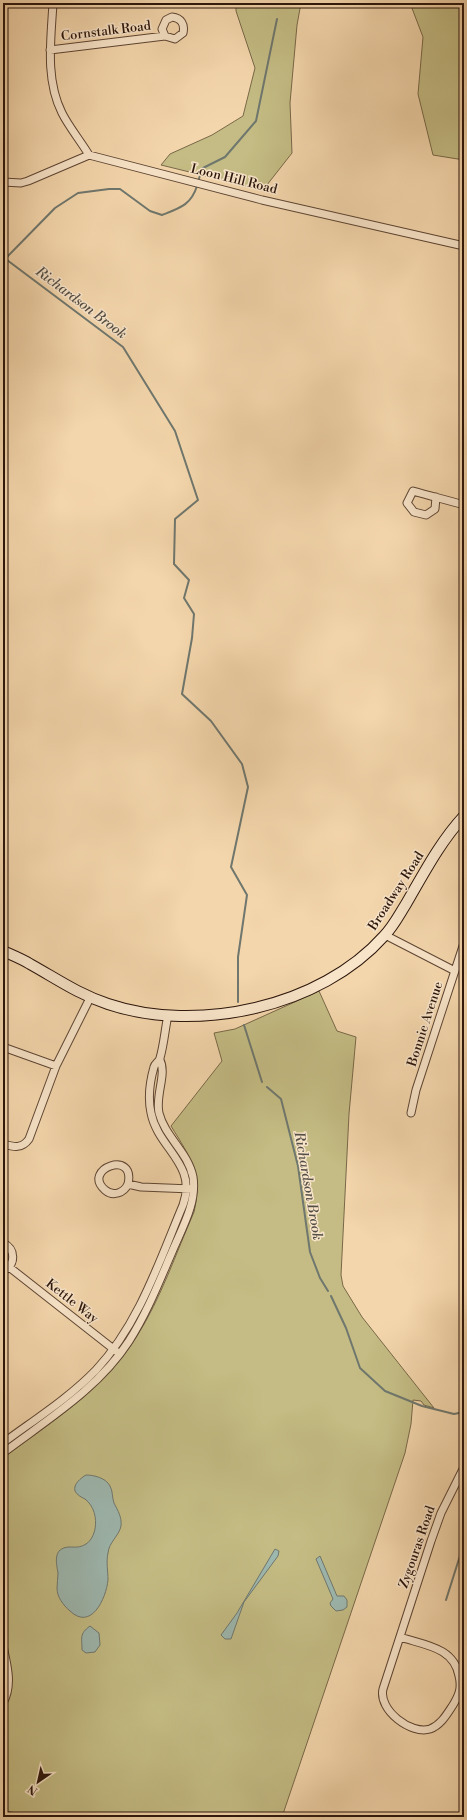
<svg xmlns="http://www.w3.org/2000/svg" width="467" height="1820" font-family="'Libre Bodoni',serif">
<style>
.green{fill:#c4bc84;stroke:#786848}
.water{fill:#9db8b0;stroke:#6f776e}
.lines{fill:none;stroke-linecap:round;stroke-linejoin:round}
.stream{stroke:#6f776e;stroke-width:2}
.street-casing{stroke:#5d4533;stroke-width:9}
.secondary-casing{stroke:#2b150b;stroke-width:12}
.street{stroke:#f8e4c9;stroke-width:7}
.secondary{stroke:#f8e4c9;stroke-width:10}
.labels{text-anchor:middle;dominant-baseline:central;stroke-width:3;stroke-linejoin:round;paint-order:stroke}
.street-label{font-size:13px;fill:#2b150b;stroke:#f8e4c9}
.water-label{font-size:14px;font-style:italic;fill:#534e45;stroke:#f8e4c9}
</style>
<rect width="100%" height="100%" fill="#f4d6ac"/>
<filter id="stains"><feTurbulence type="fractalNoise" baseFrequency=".005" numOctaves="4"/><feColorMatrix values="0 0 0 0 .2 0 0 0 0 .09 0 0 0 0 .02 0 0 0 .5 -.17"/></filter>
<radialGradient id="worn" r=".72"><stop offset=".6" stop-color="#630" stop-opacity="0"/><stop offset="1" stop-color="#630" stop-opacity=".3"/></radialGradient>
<path class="green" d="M 236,3 L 301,3 L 297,25 L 290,103 L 292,153 L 263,190 L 161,165 L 170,154 L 212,135 L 243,116 L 255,68 L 236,11 Z
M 410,3 L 464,3 L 460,94 L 464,105 L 464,160 L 433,155 L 418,94 L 423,37 Z
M 319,991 L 337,1031 L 356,1037 L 349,1114 L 341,1275 L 343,1286 L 362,1317 L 434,1408 L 424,1405 L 421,1401 L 413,1400 L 411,1424 L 405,1453 L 282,1817 L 32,1817 L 3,1810 L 3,1458 C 51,1422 105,1389 137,1336 C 161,1298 176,1253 194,1212 C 203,1174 190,1157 171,1126 L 222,1061 L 214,1033 L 235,1029 Z"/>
<path class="water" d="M 86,1475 C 94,1475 106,1478 110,1486 C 113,1491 112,1498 114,1503 C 118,1511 122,1517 121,1526 C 119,1536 109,1542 108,1553 C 106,1562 108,1571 108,1580 C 106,1599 91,1631 70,1611 C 63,1605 57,1597 57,1588 C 57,1583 58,1578 58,1573 C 56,1562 53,1548 69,1547 C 75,1547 80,1548 86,1544 C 91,1541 94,1534 95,1529 C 97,1518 94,1506 85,1499 C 81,1497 77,1495 75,1491 C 73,1484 81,1478 86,1475 Z
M 275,1549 L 279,1551 L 278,1556 L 244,1602 L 231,1639 L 225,1639 L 221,1635 L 237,1613 Z
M 320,1556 L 337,1596 L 344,1596 L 347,1600 L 347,1607 L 343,1610 L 336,1611 L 331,1606 L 330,1603 L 333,1599 L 316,1559 Z
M 90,1626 L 99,1633 L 100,1645 L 95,1652 L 86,1653 L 82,1650 C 82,1638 79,1634 90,1626 Z"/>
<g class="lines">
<path class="stream" d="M 198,181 L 203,168 L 225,157 L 256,121 L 277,19
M 3,257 L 123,347 L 175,431 L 198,500 L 175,519 L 174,564 L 189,580 L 184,598 L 194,614 L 192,638 L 182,694 L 211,721 L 242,764 L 248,787 L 231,867 L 247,895 L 238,957 L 238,1002
M 5,259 L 55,208 L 78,193 L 109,189 L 120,189 L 150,211 L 162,215 C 180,208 191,205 197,186
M 244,1025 L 262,1082
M 267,1087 L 281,1099 L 298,1166 L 310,1252 L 320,1278 L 328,1291
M 331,1296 L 346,1328 L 360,1368 L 385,1391 L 422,1406 L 454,1414 L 464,1412
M 446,1600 L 464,1543"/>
<defs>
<path id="street" d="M 53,3 C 51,39 45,79 62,113 C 69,127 80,140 89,155
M 50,50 L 165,36 L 175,39 L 183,33 C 185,24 181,18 172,17 L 166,20 L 162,29 L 165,36
M 3,182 L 21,183 L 28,181 L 89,155 L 262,200 L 464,246
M 436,497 L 435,509 L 426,515 L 414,512 L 407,503 L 413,491 C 430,496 447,500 464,505
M 385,935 L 455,971
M 3,1047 L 56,1066
M 411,1113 L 416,1090 L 464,943
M 3,1144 C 14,1147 22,1149 29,1139 L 56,1066 L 90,998
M 128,1184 C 136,1149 81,1169 105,1190 C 113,1197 124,1193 128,1184 L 141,1187 L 192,1189
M 3,1243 C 16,1249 16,1265 3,1271
M 9,1267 L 116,1351
M 3,1443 C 34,1420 69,1398 96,1370 C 139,1324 159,1262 183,1205 C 198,1164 158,1149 151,1113 C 148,1099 150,1081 154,1067 C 155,1063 159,1062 160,1058 C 164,1044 165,1029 168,1015
M 3,1453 C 48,1419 98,1389 129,1341 C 147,1313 159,1282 172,1252 C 182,1228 197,1203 193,1177 C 188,1152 165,1137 159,1113 C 155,1096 167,1074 160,1060
M 400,1637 C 424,1645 454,1647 459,1676 C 462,1688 459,1695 453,1705 C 447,1714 441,1725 430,1729 C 411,1735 378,1710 383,1689 L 431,1541 L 441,1513 L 464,1467
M 3,1646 C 7,1665 13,1685 3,1703"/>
<path id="secondary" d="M 3,951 C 12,955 22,959 30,964 C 57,979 78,994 108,1004 C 197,1034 321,1007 384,936 C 393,927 399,915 406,904 C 424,873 440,842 464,816"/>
</defs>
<use href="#street" class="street-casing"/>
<use href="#secondary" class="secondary-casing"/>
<use href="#street" class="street"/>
<use href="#secondary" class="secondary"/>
</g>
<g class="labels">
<g class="street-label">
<text transform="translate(106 31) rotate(-7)">Cornstalk Road</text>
<text transform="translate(234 179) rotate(14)">Loon Hill Road</text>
<text transform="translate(396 891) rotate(-57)">Broadway Road</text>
<text transform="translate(425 1024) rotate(-72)">Bonnie Avenue</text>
<text transform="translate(72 1301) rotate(38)">Kettle Way</text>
<text transform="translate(417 1547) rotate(-71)">Zygouras Road</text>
</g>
<g class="water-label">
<text transform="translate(81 303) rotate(37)">Richardson Brook</text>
<text transform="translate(308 1186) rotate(80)">Richardson Brook</text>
</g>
</g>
<rect width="467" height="1820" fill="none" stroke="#f4d6ac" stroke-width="16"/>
<rect x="4" y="4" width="459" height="1812" fill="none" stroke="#2b150b" stroke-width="2"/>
<rect x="8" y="8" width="451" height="1804" fill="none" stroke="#2b150b"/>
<g transform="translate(38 1782) rotate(214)" stroke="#f8e4c9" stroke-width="3" paint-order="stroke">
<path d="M0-3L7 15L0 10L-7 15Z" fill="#2b150b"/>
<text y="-6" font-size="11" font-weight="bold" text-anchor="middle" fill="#2b150b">N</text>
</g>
<rect width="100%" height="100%" filter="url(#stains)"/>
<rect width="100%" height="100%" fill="url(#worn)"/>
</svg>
